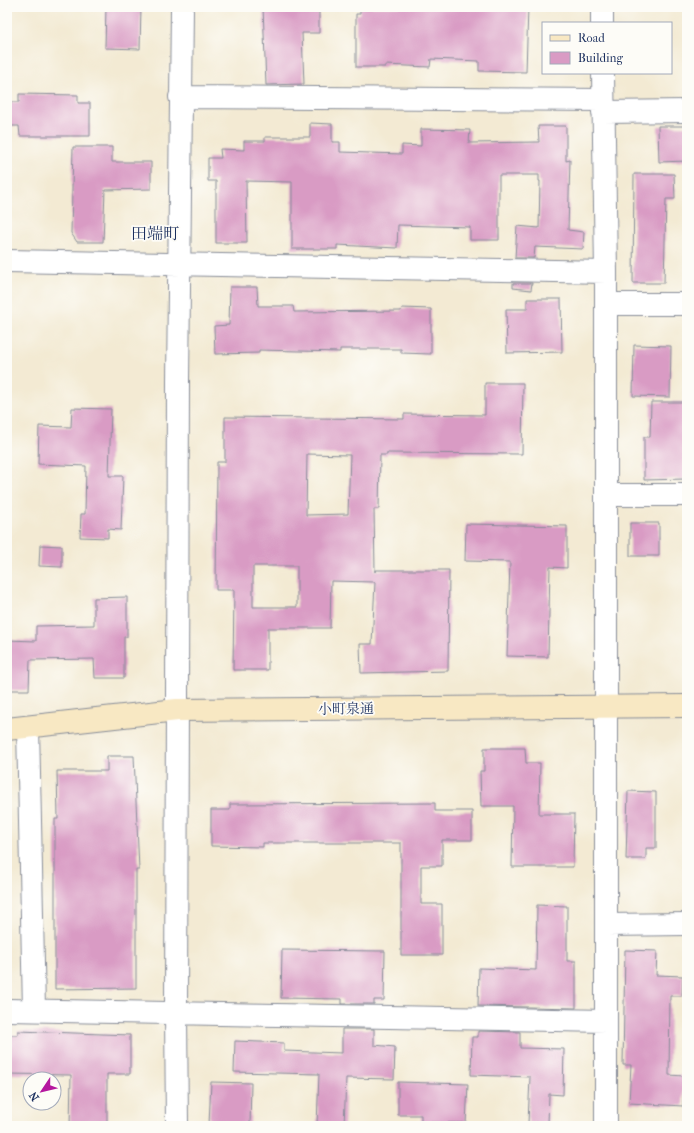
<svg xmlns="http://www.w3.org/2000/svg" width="694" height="1133" font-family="'IM FELL French Canon','Noto Serif JP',serif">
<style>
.building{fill:#d99bc4;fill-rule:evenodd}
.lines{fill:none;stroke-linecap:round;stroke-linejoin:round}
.street-casing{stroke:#878c98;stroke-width:24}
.secondary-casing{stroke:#878c98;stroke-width:24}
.street{stroke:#fff;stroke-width:22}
.secondary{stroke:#f8e8c3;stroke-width:22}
.labels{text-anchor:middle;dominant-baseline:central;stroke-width:3.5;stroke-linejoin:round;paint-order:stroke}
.street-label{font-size:14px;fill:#1b2f5e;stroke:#fdfcf7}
.quarter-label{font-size:16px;fill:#1b2f5e;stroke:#fdfcf7}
</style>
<rect width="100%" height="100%" fill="#fdfcf7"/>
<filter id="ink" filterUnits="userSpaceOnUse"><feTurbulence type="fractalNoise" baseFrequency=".025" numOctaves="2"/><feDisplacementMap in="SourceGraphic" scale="8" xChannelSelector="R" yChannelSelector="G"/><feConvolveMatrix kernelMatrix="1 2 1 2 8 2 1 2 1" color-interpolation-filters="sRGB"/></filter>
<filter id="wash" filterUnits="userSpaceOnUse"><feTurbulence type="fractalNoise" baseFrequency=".012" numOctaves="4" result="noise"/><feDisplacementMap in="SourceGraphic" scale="16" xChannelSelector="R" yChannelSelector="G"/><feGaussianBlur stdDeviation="0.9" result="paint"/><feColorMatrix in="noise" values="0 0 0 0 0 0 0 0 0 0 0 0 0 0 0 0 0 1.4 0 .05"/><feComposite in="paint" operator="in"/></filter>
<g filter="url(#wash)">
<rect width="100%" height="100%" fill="#f3ead3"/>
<g id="blocks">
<path class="building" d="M 106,7 L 141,7 L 140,49 L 105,48 Z
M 263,7 L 319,7 L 319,33 L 302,33 L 304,84 L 266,85 Z
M 360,7 L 528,7 L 526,72 L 479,71 L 479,61 L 431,59 L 430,67 L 385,65 L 385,67 L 356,67 L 356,14 L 360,14 Z
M 19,94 L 78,95 L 78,103 L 90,103 L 90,136 L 20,136 L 19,126 L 7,126 L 7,102 L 19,102 Z
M 310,123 L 332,124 L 332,142 L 340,142 L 340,152 L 402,154 L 402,145 L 421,146 L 421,129 L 470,130 L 469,143 L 539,142 L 538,126 L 566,126 L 566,161 L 570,160 L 568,230 L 584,232 L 583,249 L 535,247 L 534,258 L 515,258 L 517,226 L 539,228 L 540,181 L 539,181 L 539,175 L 499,175 L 499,240 L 470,240 L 470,227 L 398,225 L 397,248 L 337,245 L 337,249 L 292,249 L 292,182 L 246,181 L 247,243 L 216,243 L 216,181 L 208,181 L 208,158 L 221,158 L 220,149 L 244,150 L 244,141 L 265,141 L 265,137 L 310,137 Z
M 658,126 L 687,126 L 687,161 L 659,162 Z
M 73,147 L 112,147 L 112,162 L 151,162 L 151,189 L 105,190 L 103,242 L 77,242 L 71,233 Z
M 634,174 L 674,174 L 675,199 L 666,199 L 664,283 L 633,283 Z
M 513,283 L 532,283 L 531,290 L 513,288 Z
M 230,287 L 257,287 L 258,306 L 293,306 L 294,312 L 401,311 L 402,308 L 431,309 L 431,354 L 401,353 L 401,349 L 340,349 L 340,352 L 259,350 L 259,353 L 215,354 L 214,326 L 229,325 Z
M 527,299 L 561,299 L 562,352 L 507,353 L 506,309 L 527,309 Z
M 634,345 L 671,346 L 670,397 L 633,396 Z
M 485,383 L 523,383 L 522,454 L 387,453 L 387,455 L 380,455 L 379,509 L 374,509 L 375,572 L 375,570 L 449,570 L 448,671 L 361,673 L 360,644 L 372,644 L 375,582 L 331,581 L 330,628 L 268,628 L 268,670 L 233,670 L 234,590 L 216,590 L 217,462 L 225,462 L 225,417 L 404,419 L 404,414 L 485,415 ZM 307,454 L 350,455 L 348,514 L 306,515 ZM 253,566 L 297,566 L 297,607 L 253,607 Z
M 651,402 L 687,402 L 686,479 L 644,480 L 644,437 L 650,437 Z
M 72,408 L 111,409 L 109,476 L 123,476 L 121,530 L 108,529 L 108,538 L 80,537 L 81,514 L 85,514 L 86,466 L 38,464 L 39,426 L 71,427 Z
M 630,523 L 659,523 L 659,556 L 630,556 Z
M 466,524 L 567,526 L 567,568 L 550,567 L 548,657 L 507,656 L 510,562 L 465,561 Z
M 40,545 L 62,546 L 62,567 L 39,566 Z
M 127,597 L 127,637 L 124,637 L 124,678 L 95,678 L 94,659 L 30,660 L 29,690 L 7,690 L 7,640 L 36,641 L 36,626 L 94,625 L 94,598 Z
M 484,748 L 525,748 L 526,763 L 540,763 L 539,814 L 574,814 L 573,867 L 512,867 L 513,806 L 481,806 L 480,771 L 484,771 Z
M 107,756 L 134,756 L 139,870 L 136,870 L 136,988 L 55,989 L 55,819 L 58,819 L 57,771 L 107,771 Z
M 628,791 L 656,792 L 656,848 L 646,848 L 646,859 L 626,859 Z
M 435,803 L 435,811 L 472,811 L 472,840 L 442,840 L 442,866 L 421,866 L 421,904 L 442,904 L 442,955 L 401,955 L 401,843 L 263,843 L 263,847 L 211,846 L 211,810 L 230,810 L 230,804 Z
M 537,905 L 567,906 L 567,961 L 576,961 L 576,1008 L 478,1006 L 479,968 L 536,970 Z
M 282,950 L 385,951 L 384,1000 L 374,1000 L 374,1004 L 342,1004 L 342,999 L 281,998 Z
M 625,950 L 657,951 L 656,975 L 683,976 L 682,996 L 670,996 L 669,1075 L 684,1076 L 683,1106 L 629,1103 L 631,1065 L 623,1065 Z
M 342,1029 L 374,1029 L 374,1045 L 395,1047 L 394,1079 L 346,1078 L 344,1126 L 317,1125 L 319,1074 L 234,1072 L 235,1041 L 284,1043 L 284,1051 L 342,1053 Z
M 18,1031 L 130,1035 L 130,1074 L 107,1074 L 107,1126 L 70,1126 L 71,1075 L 7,1074 L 7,1035 L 18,1035 Z
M 478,1031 L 520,1032 L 520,1048 L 564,1049 L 563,1095 L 549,1094 L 548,1124 L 528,1123 L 530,1077 L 471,1075 L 472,1037 L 478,1037 Z
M 211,1082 L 251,1083 L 250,1126 L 209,1124 Z
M 398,1082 L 468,1084 L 466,1123 L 421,1122 L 421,1115 L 398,1115 Z"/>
</g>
</g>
<g filter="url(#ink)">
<use href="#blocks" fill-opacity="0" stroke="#878c98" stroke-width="1"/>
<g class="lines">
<defs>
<path id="street" d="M 602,7 L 602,23
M 603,73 L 606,272 L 606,1126
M 180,97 L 603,100
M 603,112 L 687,111
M 7,261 L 606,272
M 606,304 L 687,304
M 606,495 L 687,495
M 28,727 L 34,1010
M 606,925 L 687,924
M 7,1010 L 606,1021
M 177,1126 L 176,1012 L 178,382 L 182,7"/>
<path id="secondary" d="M 7,729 L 177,710 L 687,706"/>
</defs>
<use href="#street" class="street-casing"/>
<use href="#secondary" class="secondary-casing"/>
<use href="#street" class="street"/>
<use href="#secondary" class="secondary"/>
</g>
</g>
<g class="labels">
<g class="street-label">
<text transform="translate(346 709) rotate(-1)">小町泉通</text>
</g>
<g class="quarter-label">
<text x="155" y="233">田端町</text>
</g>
</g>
<rect width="694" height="1133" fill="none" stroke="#fdfcf7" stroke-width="24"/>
<rect x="542" y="22" width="130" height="52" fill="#fdfcf7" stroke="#a3aaba"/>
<rect x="550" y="35" width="20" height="6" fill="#f8e8c3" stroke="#a3aaba"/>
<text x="578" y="42" font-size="12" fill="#1b2f5e">Road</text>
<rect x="550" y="52" width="20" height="12" fill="#d99bc4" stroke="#a3aaba"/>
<text x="578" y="62" font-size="12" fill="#1b2f5e">Building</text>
<g transform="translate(42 1091) rotate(235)"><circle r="19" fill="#fdfcf7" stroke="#a3aaba"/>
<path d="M0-3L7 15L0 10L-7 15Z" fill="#b5179e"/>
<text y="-6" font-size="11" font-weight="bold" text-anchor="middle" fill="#1b2f5e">N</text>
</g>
</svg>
